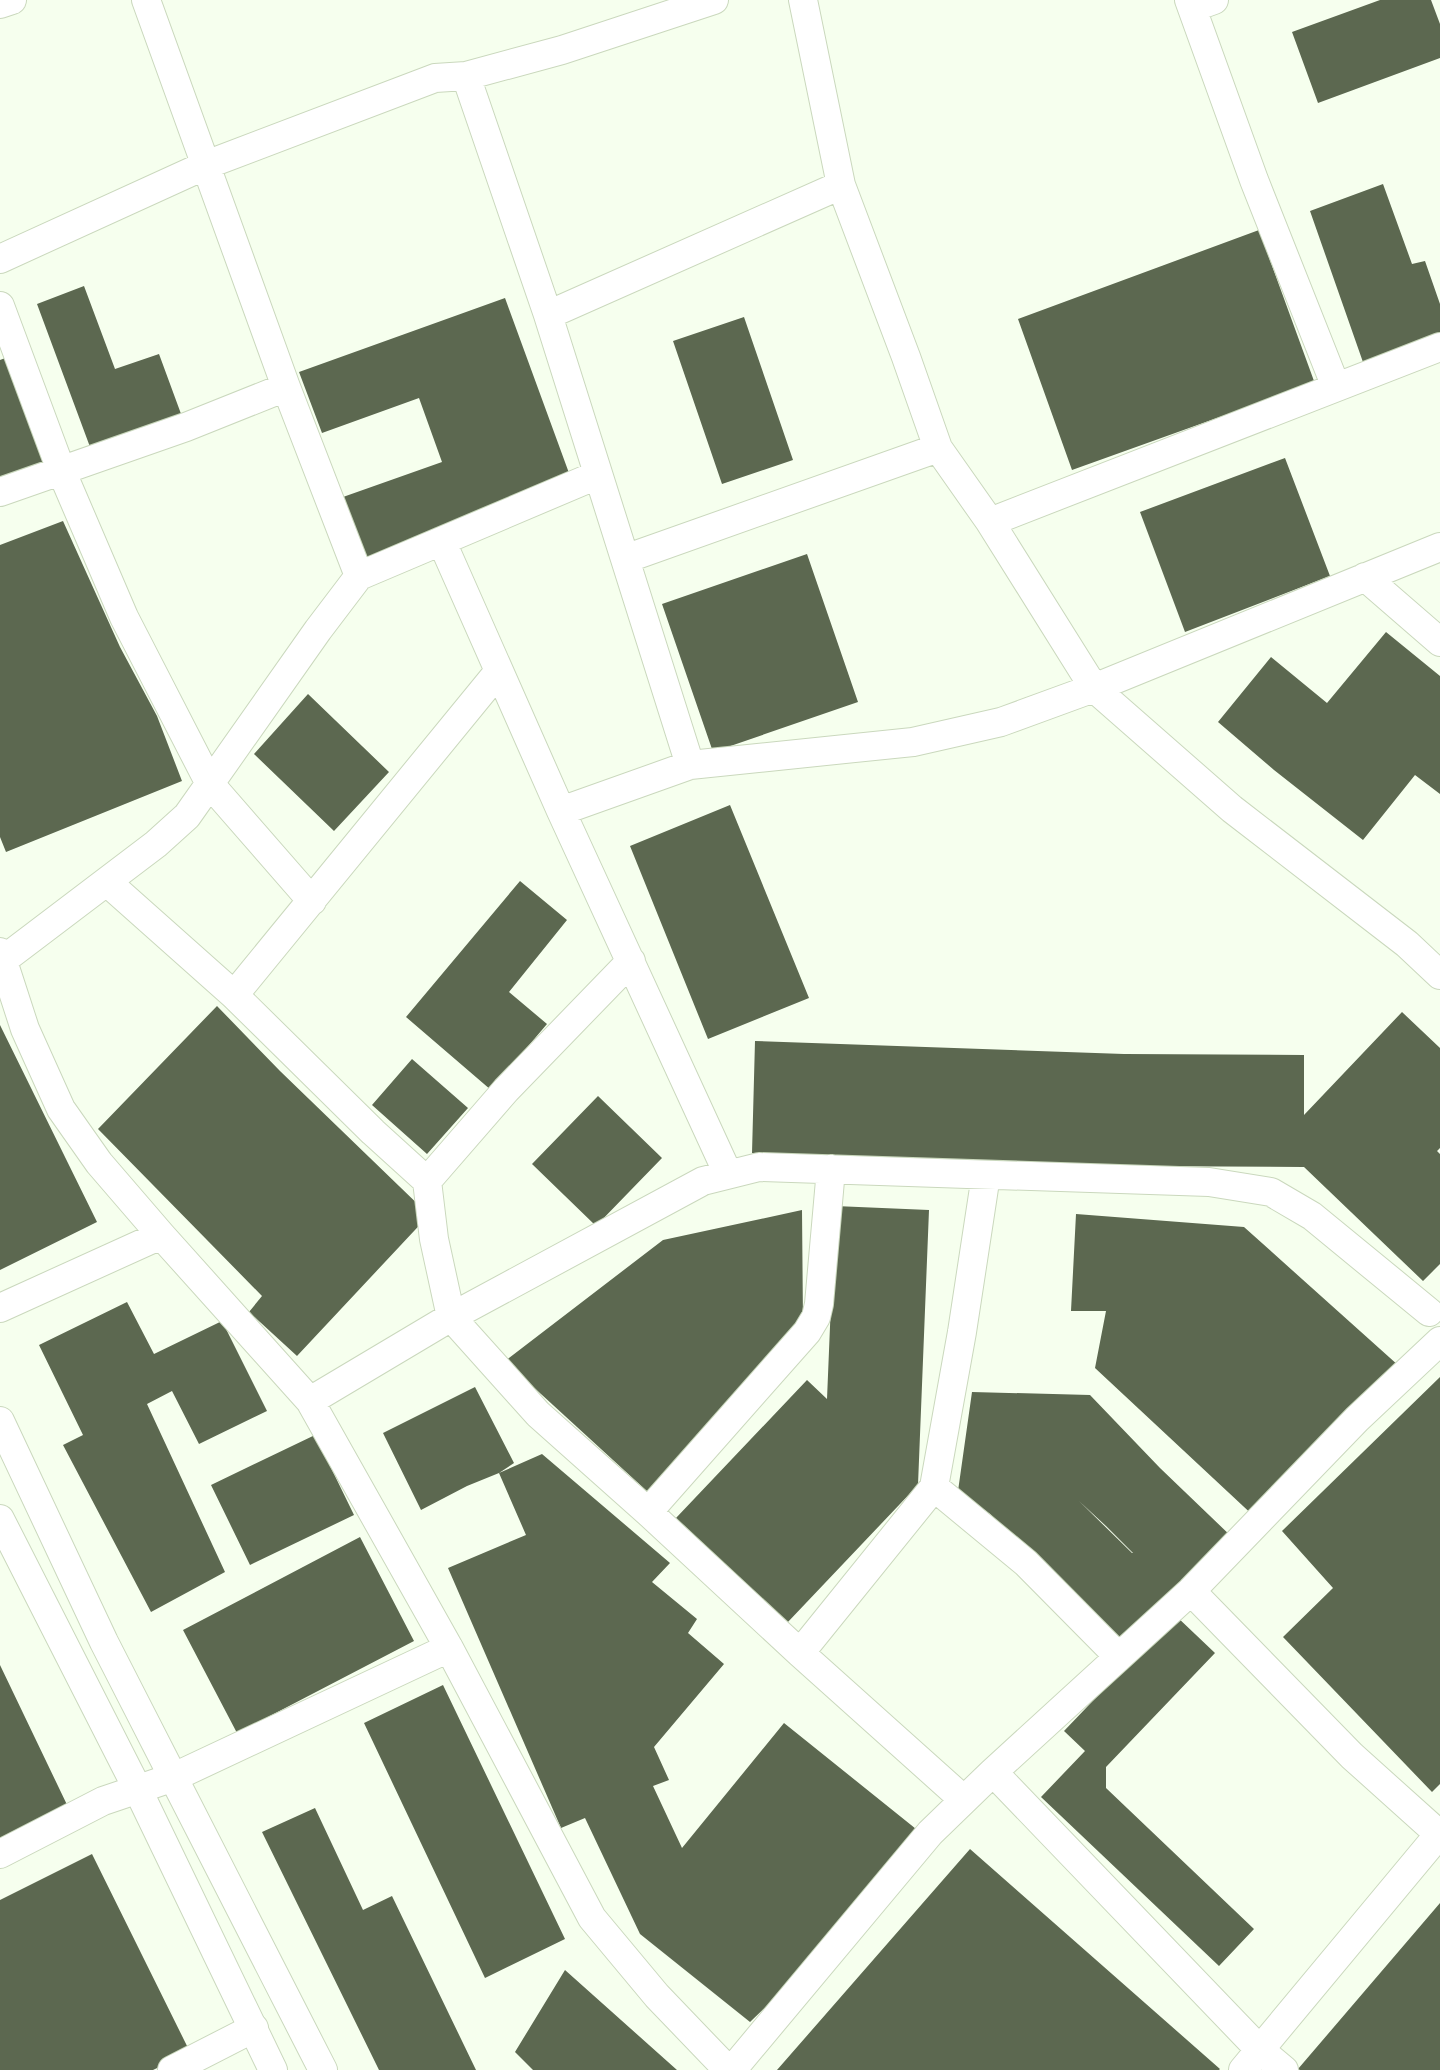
<svg xmlns="http://www.w3.org/2000/svg" width="1440" height="2070" font-family="Mulish,sans-serif">
<style>
.building{fill:#5c6850;fill-rule:evenodd}
.lines{fill:none;stroke-linecap:round;stroke-linejoin:round}
.minor-casing{stroke:#cad8bd;stroke-width:30}
.tertiary-casing{stroke:#cad8bd;stroke-width:30}
.primary-casing{stroke:#cad8bd;stroke-width:30}
.minor{stroke:#fff;stroke-width:28}
.tertiary{stroke:#fff;stroke-width:28}
.primary{stroke:#fff;stroke-width:28}
</style>
<rect width="100%" height="100%" fill="#f6ffee"/>
<path class="building" d="M 1380,0 L 1431,0 L 1440,24 L 1440,58 L 1318,103 L 1292,32 Z
M 1383,184 L 1412,264 L 1425,261 L 1440,304 L 1440,339 L 1364,365 L 1310,211 Z
M 1259,230 L 1314,381 L 1270,399 L 1072,470 L 1018,319 Z
M 84,286 L 115,369 L 159,354 L 184,422 L 93,455 L 37,304 Z
M 505,298 L 573,484 L 365,559 L 343,497 L 442,462 L 419,398 L 322,433 L 299,372 Z
M 744,317 L 793,460 L 722,484 L 673,341 Z
M 16,354 L 50,461 L 0,481 L 0,360 Z
M 1285,458 L 1330,576 L 1185,632 L 1140,512 Z
M 63,521 L 120,647 L 157,716 L 182,781 L 6,852 L 0,837 L 0,545 Z
M 807,554 L 858,702 L 713,752 L 662,604 Z
M 1386,632 L 1440,676 L 1440,794 L 1415,775 L 1363,840 L 1274,770 L 1218,722 L 1271,657 L 1327,703 Z
M 308,694 L 389,772 L 334,831 L 254,754 Z
M 730,805 L 809,998 L 708,1039 L 630,846 Z
M 520,881 L 567,920 L 509,992 L 547,1024 L 491,1090 L 406,1017 Z
M 217,1006 L 280,1071 L 429,1215 L 297,1356 L 249,1312 L 262,1296 L 98,1129 Z
M 1402,1012 L 1440,1048 L 1440,1148 L 1437,1151 L 1440,1154 L 1440,1264 L 1423,1281 L 1304,1167 L 1124,1166 L 752,1153 L 755,1041 L 1124,1054 L 1304,1055 L 1304,1115 Z
M 0,1025 L 97,1222 L 0,1270 Z
M 412,1059 L 468,1108 L 427,1154 L 372,1105 Z
M 598,1096 L 662,1158 L 596,1226 L 532,1164 Z
M 835,1206 L 929,1210 L 918,1485 L 787,1623 L 676,1518 L 807,1380 L 827,1399 Z
M 802,1210 L 803,1322 L 649,1493 L 505,1361 L 663,1240 Z
M 1076,1214 L 1244,1227 L 1399,1366 L 1258,1520 L 1095,1368 L 1106,1311 L 1071,1311 Z
M 127,1302 L 154,1354 L 222,1321 L 267,1411 L 199,1444 L 172,1391 L 147,1404 L 225,1572 L 151,1612 L 63,1445 L 83,1435 L 39,1345 Z
M 1440,1377 L 1440,1784 L 1432,1792 L 1283,1637 L 1333,1588 L 1282,1531 Z
M 475,1387 L 514,1463 L 499,1473 L 467,1486 L 421,1510 L 383,1433 Z
M 972,1392 L 1090,1395 L 1160,1468 L 1234,1539 L 1119,1644 L 990,1514 L 958,1491 ZM 1079,1501 L 1106,1526 L 1133,1553 L 1132,1553 Z
M 315,1435 L 354,1515 L 250,1565 L 211,1485 Z
M 542,1454 L 670,1563 L 652,1582 L 697,1619 L 688,1633 L 724,1664 L 654,1747 L 669,1780 L 653,1786 L 682,1848 L 784,1723 L 921,1833 L 810,1964 L 750,2022 L 640,1934 L 585,1818 L 561,1828 L 448,1568 L 526,1535 L 499,1473 Z
M 360,1537 L 414,1641 L 237,1733 L 183,1630 Z
M 1175,1615 L 1215,1653 L 1106,1767 L 1106,1788 L 1254,1929 L 1219,1966 L 1041,1797 L 1085,1751 L 1064,1731 Z
M 0,1665 L 70,1811 L 0,1845 Z
M 443,1685 L 565,1939 L 485,1978 L 364,1723 Z
M 315,1808 L 363,1910 L 392,1896 L 476,2070 L 379,2070 L 262,1832 Z
M 970,1849 L 1220,2069 L 1219,2070 L 777,2070 Z
M 92,1854 L 190,2052 L 153,2070 L 0,2070 L 0,1900 Z
M 1440,1903 L 1440,2070 L 1300,2070 L 1298,2069 Z
M 565,1970 L 677,2070 L 533,2070 L 515,2052 Z"/>
<g class="lines">
<defs>
<path id="minor" d="M 146,0 L 286,387 L 359,576
M 803,0 L 841,185 L 906,357 L 938,448 L 990,522 L 1094,688 L 1232,809 L 1407,944 L 1440,975
M 1189,0 L 1254,180 L 1336,387
M 1192,8 L 1214,0
M 466,76 L 548,315 L 690,765
M 0,259 L 206,165 L 435,78 L 466,76 L 562,50 L 714,0
M 0,306 L 61,470 L 124,617 L 210,784 L 312,901
M 548,315 L 841,185
M 0,492 L 186,427 L 286,387
M 990,522 L 1440,347
M 442,542 L 561,811 L 728,1174
M 625,559 L 938,448
M 1365,577 L 1440,642
M 561,811 L 690,765 L 913,742 L 1001,722 L 1094,688 L 1440,547
M 107,882 L 234,995 L 373,1132 L 427,1181
M 0,952 L 25,1029 L 61,1109 L 99,1163 L 161,1235 L 310,1401 L 449,1648 L 592,1918 L 657,1996 L 728,2070
M 3,960 L 156,844 L 187,816 L 318,630 L 359,576 L 597,475
M 631,961 L 506,1090 L 427,1181 L 434,1239 L 451,1317 L 538,1414 L 648,1512 L 800,1653 L 964,1800
M 234,995 L 499,671
M 0,1308 L 161,1235
M 310,1401 L 451,1317 L 703,1181 L 759,1167 L 1209,1182 L 1271,1192 L 1312,1216 L 1429,1312
M 934,1487 L 1026,1563 L 1118,1656
M 648,1512 L 807,1332 L 816,1317 L 819,1304 L 831,1169
M 1191,1591 L 1352,1756 L 1440,1835
M 800,1653 L 934,1487 L 962,1332 L 986,1175
M 993,1772 L 1260,2050 L 1284,2070
M 0,1854 L 103,1801 L 174,1777 L 449,1648
M 172,2070 L 254,2028
M 732,2070 L 930,1833 L 993,1772 L 1191,1591 L 1357,1419 L 1440,1341
M 1243,2070 L 1440,1833"/>
<path id="tertiary" d="M 0,4 L 12,0"/>
<path id="primary" d="M 0,1421 L 104,1642 L 323,2070
M 0,1519 L 138,1790 L 273,2070"/>
</defs>
<use href="#minor" class="minor-casing"/>
<use href="#tertiary" class="tertiary-casing"/>
<use href="#primary" class="primary-casing"/>
<use href="#minor" class="minor"/>
<use href="#tertiary" class="tertiary"/>
<use href="#primary" class="primary"/>
</g>
</svg>
